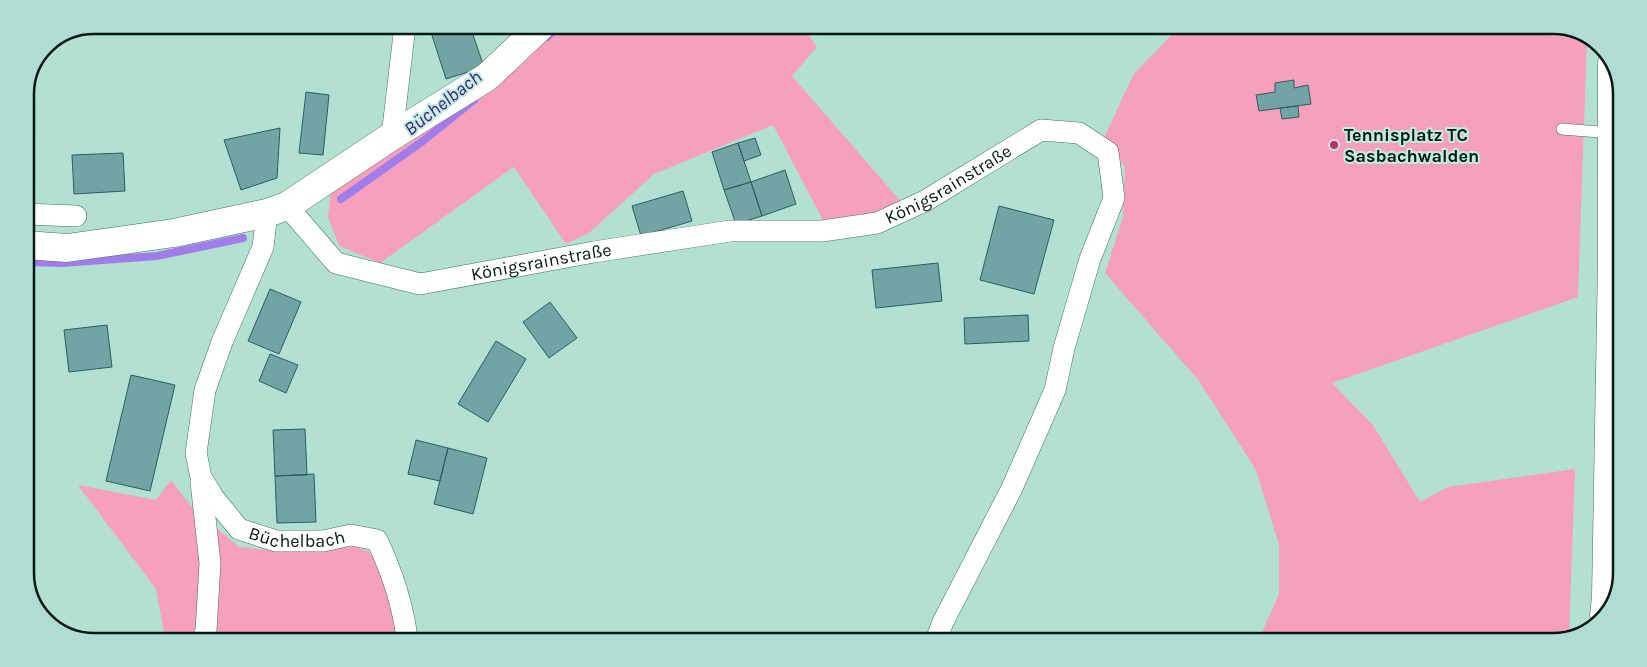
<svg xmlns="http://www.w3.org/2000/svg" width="1647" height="667" font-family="Karla,sans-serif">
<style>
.green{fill:#f79fbe}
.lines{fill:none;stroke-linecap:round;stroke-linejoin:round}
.stream{stroke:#a17dea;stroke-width:8}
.building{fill:#73a3a4;stroke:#2e5d5e}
.lane-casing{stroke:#436e64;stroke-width:12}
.street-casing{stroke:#436e64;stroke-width:22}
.secondary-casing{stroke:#436e64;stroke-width:29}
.lane{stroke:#fff;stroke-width:11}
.street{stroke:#fff;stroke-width:21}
.secondary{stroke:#fff;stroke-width:28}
.poi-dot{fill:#b8306f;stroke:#bfeee1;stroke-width:2}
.labels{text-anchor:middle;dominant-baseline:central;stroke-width:4;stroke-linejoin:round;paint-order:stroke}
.poi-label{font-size:18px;font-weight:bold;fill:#071915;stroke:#bfeee1;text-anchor:start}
.street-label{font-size:18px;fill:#071915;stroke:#bfeee1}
.water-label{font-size:19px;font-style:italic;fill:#441a7b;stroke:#bfeee1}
.rim{fill:none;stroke:#071915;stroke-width:2.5}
</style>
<rect width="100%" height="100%" fill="#b2e1d4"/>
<path class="green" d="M 551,26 L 803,27 L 817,47 L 792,76 L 903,204 L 869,218 L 824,222 L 773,125 L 654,174 L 589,233 L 566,244 L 514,167 L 380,263 L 339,246 L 328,217 L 331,190 Z
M 1178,28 L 1461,28 L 1587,38 L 1578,297 L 1332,383 L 1373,425 L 1420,502 L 1448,487 L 1575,469 L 1569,637 L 1554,642 L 1258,641 L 1279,594 L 1279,545 L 1256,470 L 1199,381 L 1105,273 L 1123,217 L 1125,167 L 1104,138 L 1133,75 Z
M 171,480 L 191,506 L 239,547 L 287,552 L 356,547 L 372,553 L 388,579 L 398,639 L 209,639 L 190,636 L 189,639 L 165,638 L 156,589 L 78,485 L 156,500 Z"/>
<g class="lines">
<path class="stream" d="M 547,37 L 559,26
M 341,199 L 423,141 L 474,100
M 25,262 L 62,263 L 157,256 L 243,238"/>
</g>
<path class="building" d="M 429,26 L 470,26 L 484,67 L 446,79 Z
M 1294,80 L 1294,88 L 1308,85 L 1311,104 L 1259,111 L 1256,95 L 1275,92 L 1275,83 Z
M 306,92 L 329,95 L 323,155 L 299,153 Z
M 1298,106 L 1299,117 L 1282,119 L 1280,108 Z
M 280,128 L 277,178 L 241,190 L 224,140 Z
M 755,138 L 761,155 L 744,161 L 738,143 Z
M 738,143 L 751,182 L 724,190 L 712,152 Z
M 123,153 L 125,191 L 74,194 L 72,155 Z
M 785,170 L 796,204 L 762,216 L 751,182 Z
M 751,182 L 762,216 L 736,224 L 724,190 Z
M 683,191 L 692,221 L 641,236 L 632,206 Z
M 999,206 L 1054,220 L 1034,294 L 980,280 Z
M 938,263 L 942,301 L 876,308 L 872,270 Z
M 270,289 L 301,302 L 279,354 L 248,341 Z
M 550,302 L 577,338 L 549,358 L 523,322 Z
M 1028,315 L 1029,341 L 965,344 L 964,318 Z
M 107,325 L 112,367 L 69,372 L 64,330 Z
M 496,341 L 526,359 L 488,422 L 458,404 Z
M 270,354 L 298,365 L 286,393 L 259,381 Z
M 131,375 L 175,385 L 150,491 L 106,481 Z
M 305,429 L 307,475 L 275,476 L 273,430 Z
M 416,440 L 448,448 L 440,481 L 408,474 Z
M 448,448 L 487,458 L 473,514 L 434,504 Z
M 314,474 L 316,522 L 277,523 L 275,476 Z"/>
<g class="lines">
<defs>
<path id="lane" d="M 1562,129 L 1612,133"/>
<g id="street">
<path d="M 392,136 L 405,26"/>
<path id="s1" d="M 287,206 L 336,263 L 420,284 L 594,252 L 730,231 L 822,231 L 877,223 L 925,201 L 1041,130 L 1079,133 L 1108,152 L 1114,198 L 1090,259 L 1064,348 L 1055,390 L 1012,488 L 943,622 L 936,640"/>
<path id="s2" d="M 267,213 L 263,247 L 222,342 L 205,390 L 196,453 L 201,477 L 213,497 L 239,529 L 276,541 L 323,541 L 351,535 L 377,540 C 392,572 403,604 407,639"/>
<path d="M 25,214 L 76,216"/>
<path d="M 201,482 L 210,563 L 206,631 L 203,639"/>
</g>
<path id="secondary" d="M 25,245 L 67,248 L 174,233 L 267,213 L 287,206 L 392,136 L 487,77 L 541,26
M 1604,615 L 1606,597 L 1612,260 L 1612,64"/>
</defs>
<use href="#lane" class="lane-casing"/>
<use href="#street" class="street-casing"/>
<use href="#secondary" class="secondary-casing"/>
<use href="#lane" class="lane"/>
<use href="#street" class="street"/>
<use href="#secondary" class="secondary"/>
</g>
<circle class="poi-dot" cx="1334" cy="145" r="5"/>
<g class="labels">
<g class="poi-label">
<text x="1344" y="135">Tennisplatz TC<tspan x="1344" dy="21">Sasbachwalden</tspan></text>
</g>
<g class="street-label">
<text stroke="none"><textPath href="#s1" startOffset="705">Königsrainstraße</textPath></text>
<text stroke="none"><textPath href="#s1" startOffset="285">Königsrainstraße</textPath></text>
<text stroke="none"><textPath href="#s2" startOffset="401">Büchelbach</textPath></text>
</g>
<g class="water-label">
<text transform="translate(443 103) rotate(-38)">Büchelbach</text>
</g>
</g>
<path d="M0 0H1647V667H0ZM94 34H1553A60 60 0 0 1 1613 94V573A60 60 0 0 1 1553 633H94A60 60 0 0 1 34 573V94A60 60 0 0 1 94 34Z" fill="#b0ddd1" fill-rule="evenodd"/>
<path class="rim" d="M94 34H1553A60 60 0 0 1 1613 94V573A60 60 0 0 1 1553 633H94A60 60 0 0 1 34 573V94A60 60 0 0 1 94 34Z"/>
</svg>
